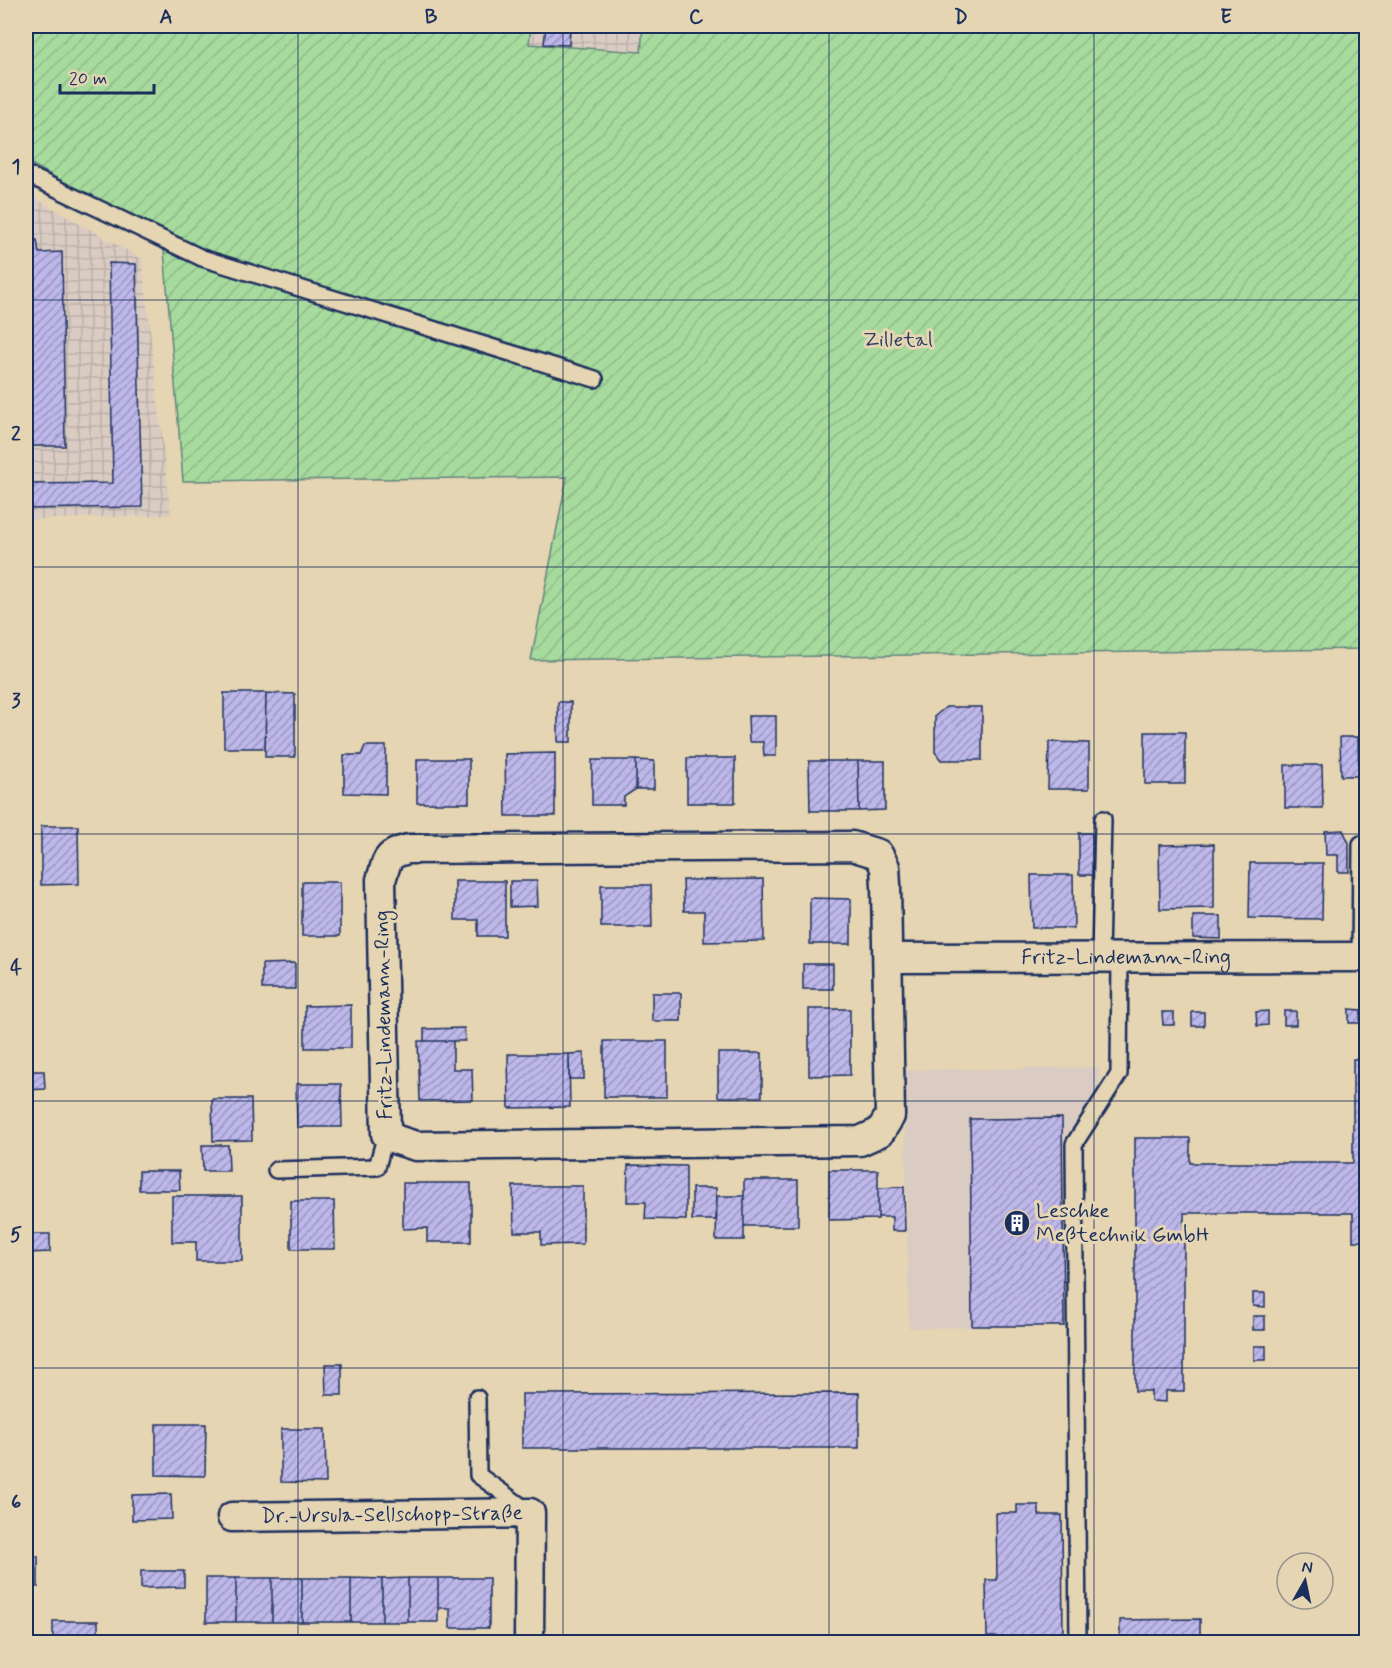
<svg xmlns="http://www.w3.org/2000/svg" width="1392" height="1668" font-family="Mynerve,sans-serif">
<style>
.built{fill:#daccc2}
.industrial{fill:url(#industrial-grid)}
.garden{fill:url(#garden-furrows);stroke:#61847e;stroke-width:1.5}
.building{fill:url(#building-hatch);stroke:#1b2f5e;stroke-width:1.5}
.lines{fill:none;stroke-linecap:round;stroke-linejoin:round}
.lane-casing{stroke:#1b2f5e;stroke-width:20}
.street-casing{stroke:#1b2f5e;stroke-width:33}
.lane{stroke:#e6d5b2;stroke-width:15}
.street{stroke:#e6d5b2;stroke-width:28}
.grid{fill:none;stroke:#1b2f5e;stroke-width:1.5;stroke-opacity:0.55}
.labels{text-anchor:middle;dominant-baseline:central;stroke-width:6;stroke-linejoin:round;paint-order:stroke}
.park-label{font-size:21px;fill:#294064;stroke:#e6d5b2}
.street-label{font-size:21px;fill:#1b2f5e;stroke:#e6d5b2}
.poi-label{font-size:21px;fill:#1b2f5e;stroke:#e6d5b2;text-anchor:start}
.neatline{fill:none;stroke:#1b2f5e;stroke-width:2}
.grid-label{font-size:20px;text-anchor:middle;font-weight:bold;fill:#1b2f5e}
</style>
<defs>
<pattern id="industrial-grid" width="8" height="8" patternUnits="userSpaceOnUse" patternTransform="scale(1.5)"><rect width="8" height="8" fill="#daccc2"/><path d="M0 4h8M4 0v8" fill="none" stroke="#bab0a9"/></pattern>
<pattern id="garden-furrows" width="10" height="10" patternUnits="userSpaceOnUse" patternTransform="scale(1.5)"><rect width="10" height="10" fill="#a7da9d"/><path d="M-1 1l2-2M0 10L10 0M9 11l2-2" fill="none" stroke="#8fbb8a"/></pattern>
<pattern id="building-hatch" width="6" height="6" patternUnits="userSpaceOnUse" patternTransform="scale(1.5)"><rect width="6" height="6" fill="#beb7e9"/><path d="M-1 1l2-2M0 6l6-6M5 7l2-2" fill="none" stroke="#9a95c0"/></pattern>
</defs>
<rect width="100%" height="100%" fill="#e6d5b2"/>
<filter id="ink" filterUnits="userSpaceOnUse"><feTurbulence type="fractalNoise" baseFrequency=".0167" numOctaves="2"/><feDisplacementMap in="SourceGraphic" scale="12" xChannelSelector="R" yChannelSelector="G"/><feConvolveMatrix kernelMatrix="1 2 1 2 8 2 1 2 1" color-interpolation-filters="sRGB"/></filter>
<g filter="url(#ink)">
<path class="built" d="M 1099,1067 L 1100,1092 L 1065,1139 L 1065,1326 L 909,1328 L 904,1070 Z"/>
<path class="industrial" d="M 531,26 L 643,26 L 641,52 L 529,44 Z
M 26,193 L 142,259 L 171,515 L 26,520 Z"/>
<path class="garden" d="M 26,26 L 531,26 L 529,44 L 641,52 L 643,26 L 1366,26 L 1366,649 L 531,660 L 567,477 L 183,481 L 163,238 L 26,161 Z"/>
<path class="building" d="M 546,26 L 570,26 L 569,45 L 544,44 Z
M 26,239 L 37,240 L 39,253 L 62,252 L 65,446 L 26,446 Z
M 109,263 L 136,264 L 142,507 L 26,509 L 26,484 L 113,483 Z
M 224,693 L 266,693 L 265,748 L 224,748 Z
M 266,693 L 295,694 L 295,757 L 265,757 Z
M 558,702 L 571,702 L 571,742 L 558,742 Z
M 946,707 L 982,707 L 982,760 L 941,760 L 935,752 L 935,716 Z
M 748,716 L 776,716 L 776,756 L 764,756 L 763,742 L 749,742 Z
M 1145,732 L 1185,732 L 1185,784 L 1145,784 Z
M 1340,737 L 1358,737 L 1359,776 L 1341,776 Z
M 1049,742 L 1089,743 L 1089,789 L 1048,789 Z
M 365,746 L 386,746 L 386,794 L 344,793 L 344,755 L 361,755 Z
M 555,753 L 555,816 L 506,816 L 505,754 Z
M 687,758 L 735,758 L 735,803 L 687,803 Z
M 417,759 L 469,759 L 469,803 L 417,803 Z
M 592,760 L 636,760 L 636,789 L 624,797 L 624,805 L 592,805 Z
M 636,760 L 654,761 L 654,789 L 636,789 Z
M 809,761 L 858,761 L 859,811 L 810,811 Z
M 858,761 L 885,761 L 885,810 L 859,811 Z
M 1285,765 L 1322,765 L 1323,808 L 1285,808 Z
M 41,826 L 78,826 L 79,884 L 41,885 Z
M 1343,830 L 1349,843 L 1349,872 L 1338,872 L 1338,855 L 1326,855 L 1325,831 Z
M 1079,833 L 1092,833 L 1092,875 L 1079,875 Z
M 1214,844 L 1214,908 L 1160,909 L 1159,845 Z
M 1250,863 L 1323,863 L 1322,919 L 1249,918 Z
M 1031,875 L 1073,875 L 1074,928 L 1032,928 Z
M 763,879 L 764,941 L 704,942 L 704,911 L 684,911 L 683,880 Z
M 455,881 L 505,881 L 505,936 L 478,936 L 478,920 L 455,920 Z
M 510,881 L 537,881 L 538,906 L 510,907 Z
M 302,882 L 340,882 L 340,936 L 302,936 Z
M 601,885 L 651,885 L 652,927 L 601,927 Z
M 810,898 L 851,899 L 851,944 L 810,944 Z
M 1193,916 L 1221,916 L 1221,939 L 1193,938 Z
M 295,963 L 295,989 L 262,989 L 262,964 Z
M 803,964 L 833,964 L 833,989 L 803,989 Z
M 652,993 L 681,993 L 681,1021 L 652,1021 Z
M 351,1005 L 351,1048 L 305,1048 L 305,1006 Z
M 26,1006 L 31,1006 L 32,1030 L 26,1030 Z
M 809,1009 L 850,1009 L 850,1075 L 809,1076 Z
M 1349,1009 L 1361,1010 L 1360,1023 L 1349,1023 Z
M 1268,1011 L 1268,1025 L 1257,1026 L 1256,1012 Z
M 1284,1011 L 1296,1011 L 1296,1025 L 1284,1025 Z
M 1162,1012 L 1174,1012 L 1174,1025 L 1163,1025 Z
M 1192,1012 L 1204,1012 L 1204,1026 L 1192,1026 Z
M 464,1028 L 465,1041 L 424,1041 L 424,1029 Z
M 418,1041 L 453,1041 L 453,1069 L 472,1069 L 473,1100 L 420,1101 Z
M 604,1041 L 667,1041 L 667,1097 L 604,1097 Z
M 26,1052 L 32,1052 L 32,1071 L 26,1071 Z
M 584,1053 L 584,1079 L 569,1079 L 569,1054 Z
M 718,1053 L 762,1053 L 762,1097 L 718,1097 Z
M 508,1054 L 569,1054 L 570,1107 L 509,1108 Z
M 1353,1059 L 1366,1059 L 1366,1241 L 1353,1241 L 1353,1213 L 1184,1213 L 1184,1391 L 1166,1391 L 1166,1402 L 1151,1401 L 1151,1391 L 1135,1391 L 1135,1138 L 1190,1138 L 1190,1163 L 1353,1163 Z
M 26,1071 L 44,1071 L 45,1089 L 26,1090 Z
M 296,1084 L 341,1084 L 342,1127 L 297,1127 Z
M 212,1099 L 251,1099 L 252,1140 L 213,1141 Z
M 1062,1118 L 1064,1326 L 972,1326 L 970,1119 Z
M 202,1145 L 228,1145 L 229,1171 L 203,1171 Z
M 628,1165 L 686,1166 L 686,1220 L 645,1219 L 646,1202 L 627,1202 Z
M 829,1170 L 878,1170 L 878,1219 L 829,1220 Z
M 139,1171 L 179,1171 L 180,1190 L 139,1190 Z
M 744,1180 L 798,1180 L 798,1226 L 744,1226 Z
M 403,1183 L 471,1183 L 471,1242 L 427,1242 L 427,1228 L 403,1229 Z
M 513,1186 L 583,1186 L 583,1244 L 541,1245 L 541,1232 L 514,1232 Z
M 904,1187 L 905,1231 L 892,1231 L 892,1217 L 878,1217 L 878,1188 Z
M 692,1188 L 716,1188 L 716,1220 L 692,1220 Z
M 172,1196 L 242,1196 L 242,1261 L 196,1261 L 196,1242 L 172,1242 Z
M 717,1196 L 744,1196 L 744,1240 L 716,1240 Z
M 291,1201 L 334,1201 L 335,1249 L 291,1249 Z
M 26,1234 L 50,1234 L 50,1252 L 26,1253 Z
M 1253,1293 L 1265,1293 L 1265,1307 L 1253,1306 Z
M 1253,1316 L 1265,1316 L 1265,1330 L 1253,1330 Z
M 1254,1346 L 1266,1346 L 1266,1360 L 1254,1360 Z
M 325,1364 L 342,1364 L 342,1395 L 326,1395 Z
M 859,1393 L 859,1448 L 522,1448 L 522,1394 Z
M 156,1424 L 206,1424 L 205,1476 L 156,1475 Z
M 281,1429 L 325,1429 L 326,1483 L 281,1482 Z
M 171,1494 L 172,1519 L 132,1520 L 132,1495 Z
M 1017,1505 L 1039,1505 L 1039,1515 L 1062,1515 L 1063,1642 L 996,1642 L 996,1637 L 987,1637 L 986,1580 L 997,1580 L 996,1513 L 1017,1513 Z
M 26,1556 L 38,1556 L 38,1587 L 26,1587 L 26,1611 Z
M 141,1571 L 184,1571 L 184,1587 L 141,1588 Z
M 206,1578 L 236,1578 L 236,1622 L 206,1622 Z
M 236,1578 L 272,1578 L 272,1622 L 236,1622 Z
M 272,1578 L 302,1578 L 302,1622 L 272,1622 Z
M 302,1578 L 351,1578 L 351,1622 L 302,1622 Z
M 351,1578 L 382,1579 L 382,1622 L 351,1622 Z
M 408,1578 L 438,1578 L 438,1622 L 408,1622 Z
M 408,1578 L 408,1622 L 382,1622 L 382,1579 Z
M 438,1578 L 489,1578 L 489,1628 L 450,1628 L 450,1608 L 438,1608 Z
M 1200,1619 L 1200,1642 L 1120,1642 L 1120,1620 Z
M 53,1621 L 98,1621 L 98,1642 L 53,1642 Z"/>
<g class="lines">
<defs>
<path id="lane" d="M 26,174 L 202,258 L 595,379
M 1360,957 L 1361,844
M 1100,958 L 1103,819
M 276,1170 L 377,1167 L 386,1134
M 477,1398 L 478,1475 L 528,1511
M 1078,1642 L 1074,1144 L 1119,1074 L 1120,958"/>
<g id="street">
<path d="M 852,846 L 878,854 L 885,867 L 886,885 L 890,1116 L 880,1132 L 860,1141 L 416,1146 L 397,1140 L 386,1134 L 381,880 C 388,859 385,855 408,849 Z"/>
<path id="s1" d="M 888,958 L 1366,957"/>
<path id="s2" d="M 232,1517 L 530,1513 L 529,1642"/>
</g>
</defs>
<use href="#lane" class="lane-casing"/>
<use href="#street" class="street-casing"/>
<use href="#lane" class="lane"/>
<use href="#street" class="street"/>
</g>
</g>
<path class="grid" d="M 298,26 L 298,1642M 563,26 L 563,1642M 829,26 L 829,1642M 1094,26 L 1094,1642M 26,300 L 1366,300M 26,567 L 1366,567M 26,834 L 1366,834M 26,1101 L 1366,1101M 26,1368 L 1366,1368"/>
<defs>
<symbol id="building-disc" viewBox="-11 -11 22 22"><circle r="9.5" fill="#1b2f5e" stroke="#e6d5b2"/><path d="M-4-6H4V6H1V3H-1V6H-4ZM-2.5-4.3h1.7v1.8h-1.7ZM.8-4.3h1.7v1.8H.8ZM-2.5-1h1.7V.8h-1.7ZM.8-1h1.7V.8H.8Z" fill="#fff"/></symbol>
</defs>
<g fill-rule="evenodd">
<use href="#building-disc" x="1002" y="1208" width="30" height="30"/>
</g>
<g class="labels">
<g class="park-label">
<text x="898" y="340">Zilletal</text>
</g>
<g class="street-label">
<text stroke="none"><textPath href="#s1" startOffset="238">Fritz-Lindemann-Ring</textPath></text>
<text transform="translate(384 1015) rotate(-91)">Fritz-Lindemann-Ring</text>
<text stroke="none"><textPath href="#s2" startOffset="160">Dr.-Ursula-Sellschopp-Straße</textPath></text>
</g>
<g class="poi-label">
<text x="1036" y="1211">Leschke<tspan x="1036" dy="24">Meßtechnik GmbH</tspan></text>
</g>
</g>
<rect width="1392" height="1668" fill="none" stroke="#e6d5b2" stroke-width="66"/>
<g transform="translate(1305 1581) rotate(9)"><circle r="28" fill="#e6d5b2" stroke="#959390" stroke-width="1.5"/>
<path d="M0-4.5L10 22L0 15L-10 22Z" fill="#1b2f5e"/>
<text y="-9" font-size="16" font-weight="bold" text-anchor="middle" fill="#1b2f5e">N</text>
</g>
<path d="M60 84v9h94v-9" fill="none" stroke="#1b2f5e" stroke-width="3"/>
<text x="69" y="84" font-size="18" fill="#1b2f5e" stroke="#e6d5b2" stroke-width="4.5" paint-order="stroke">20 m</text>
<rect x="33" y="33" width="1326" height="1602" class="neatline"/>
<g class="grid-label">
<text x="166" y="23">A</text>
<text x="431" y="23">B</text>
<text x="696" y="23">C</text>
<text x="961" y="23">D</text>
<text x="1226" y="23">E</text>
<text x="16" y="173">1</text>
<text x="16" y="440">2</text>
<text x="16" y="707">3</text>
<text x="16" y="974">4</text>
<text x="16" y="1241">5</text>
<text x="16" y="1508">6</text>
</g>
</svg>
